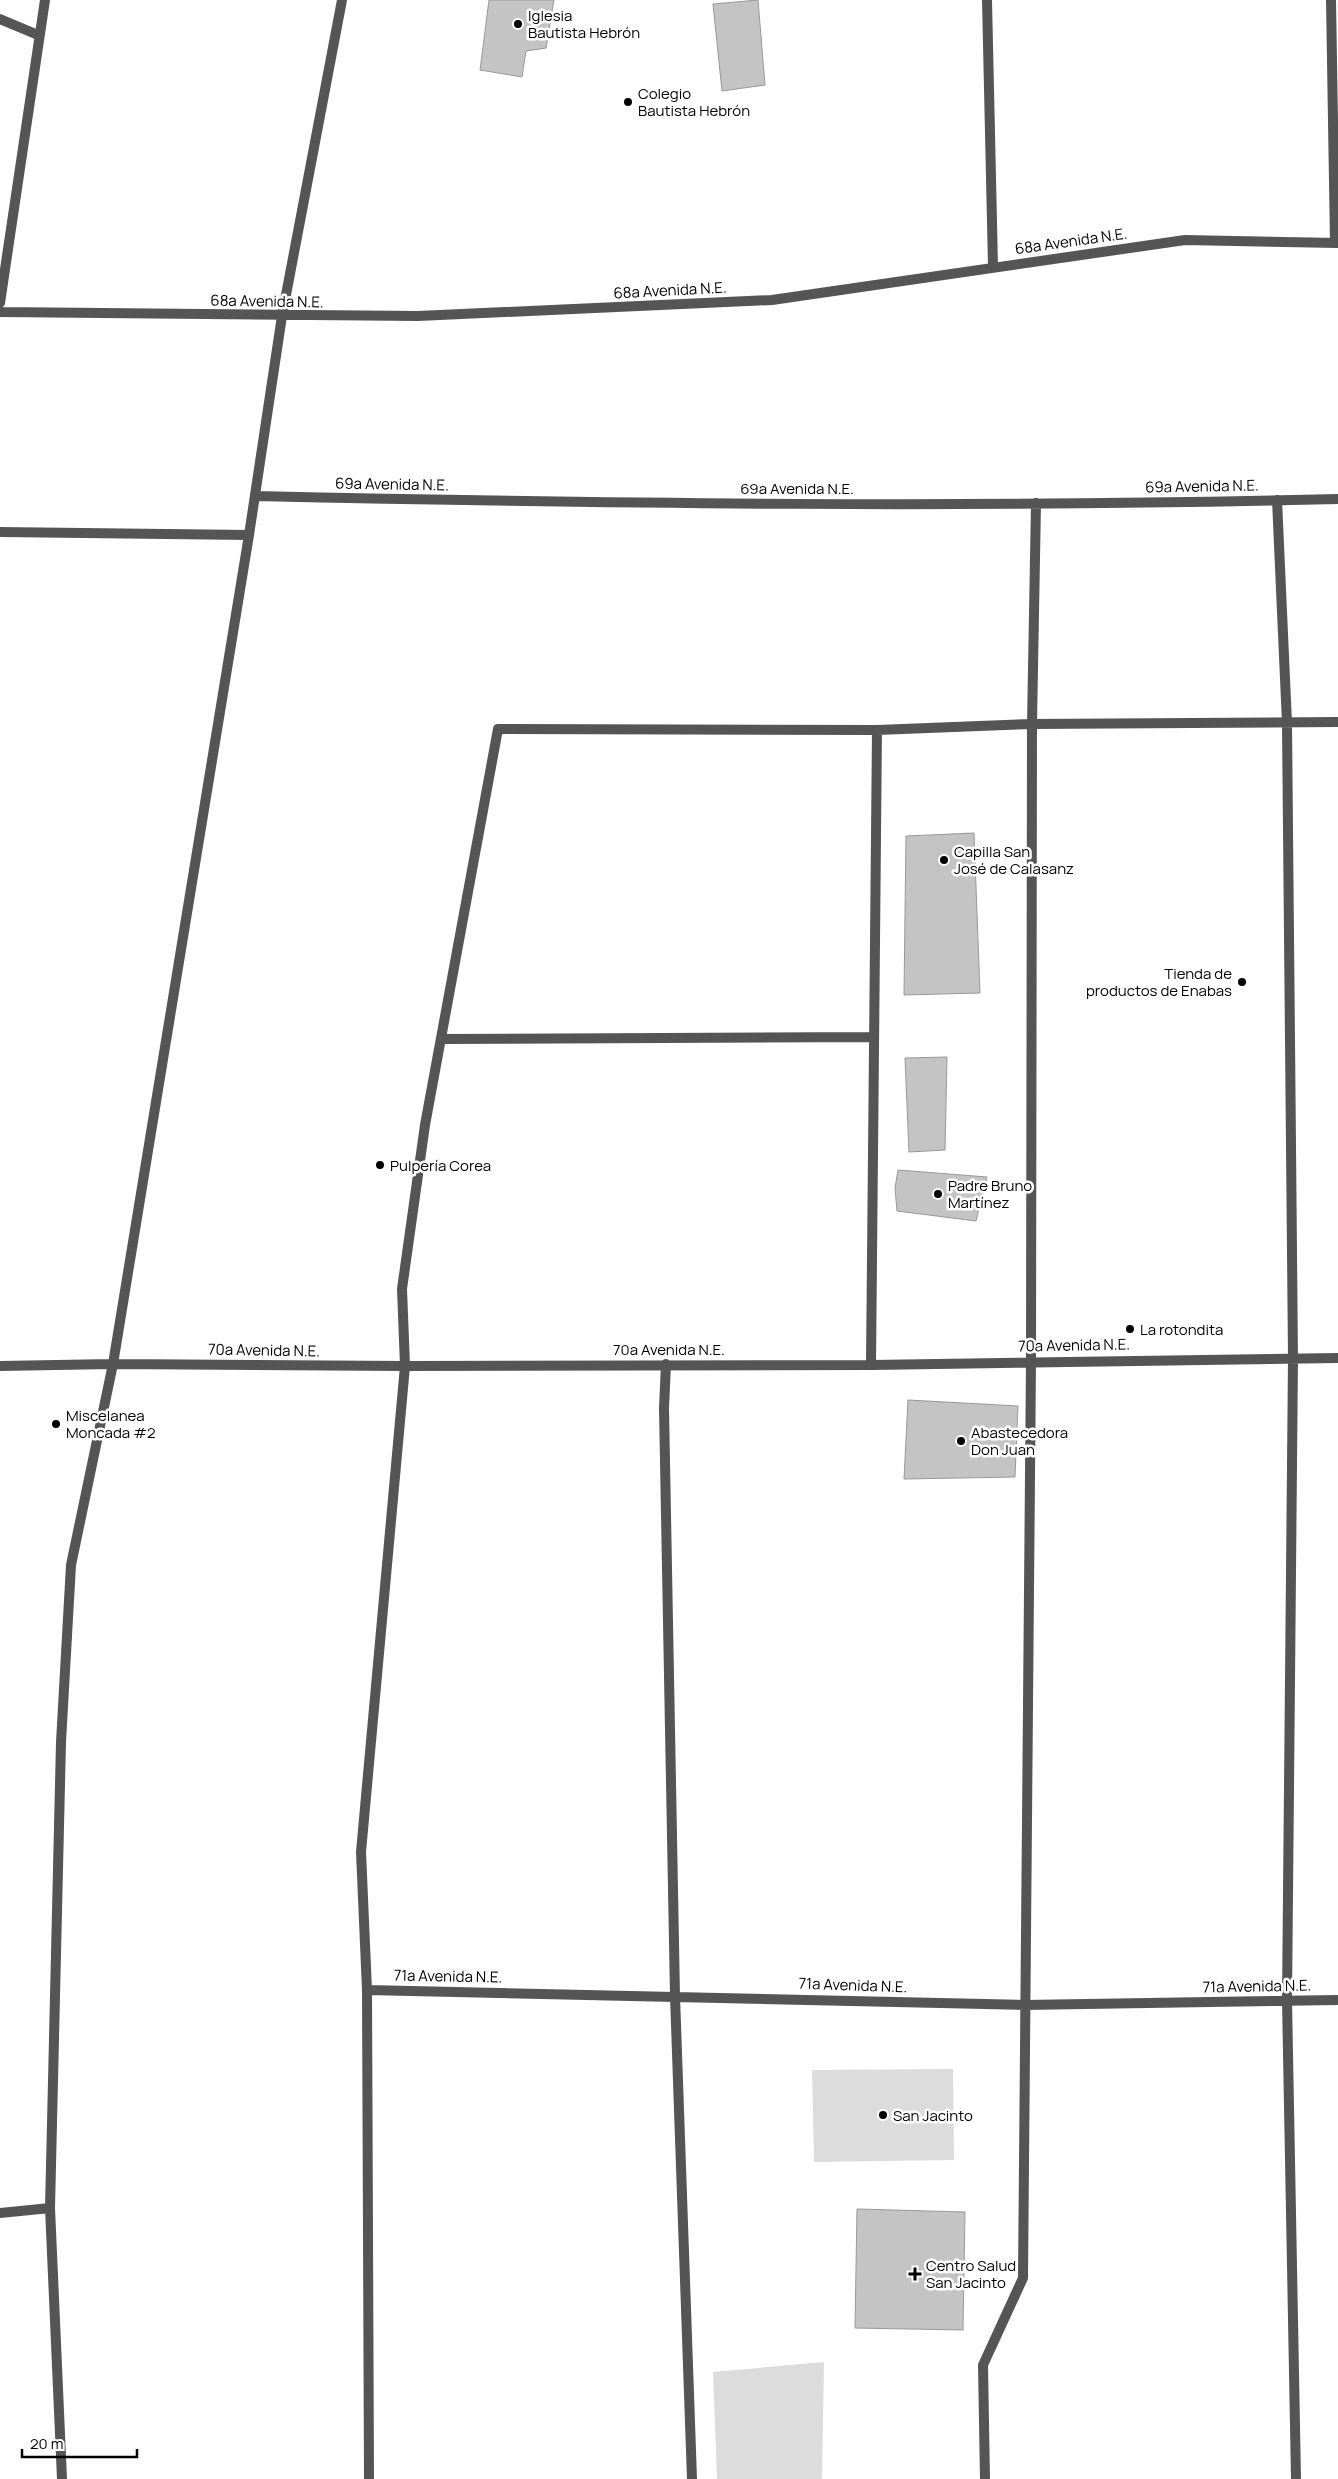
<svg xmlns="http://www.w3.org/2000/svg" width="1338" height="2479" font-family="Manrope,sans-serif">
<style>
.green{fill:#dcdcdc}
.building{fill:#c4c4c4;stroke:#999}
.lines{fill:none;stroke-linecap:round;stroke-linejoin:round}
.minor{stroke:#555;stroke-width:10}
.poi-dot{fill:#000;stroke:#fff;stroke-width:2}
.labels{text-anchor:middle;dominant-baseline:central;stroke-width:5;stroke-linejoin:round;paint-order:stroke}
.poi-label{font-size:15px;fill:#000;stroke:#fff;text-anchor:start}
.street-label{font-size:15px;fill:#000;stroke:#fff}
</style>
<rect width="100%" height="100%" fill="#fff"/>
<path class="green" d="M 953,2069 L 954,2160 L 814,2162 L 812,2070 Z
M 824,2362 L 822,2479 L 717,2479 L 713,2372 Z"/>
<path class="building" d="M 489,0 L 554,0 L 546,48 L 526,51 L 522,77 L 480,70 Z
M 758,0 L 765,85 L 722,91 L 713,4 Z
M 974,833 L 980,993 L 904,995 L 906,836 Z
M 947,1057 L 945,1150 L 909,1152 L 905,1058 Z
M 898,1170 L 987,1177 L 976,1221 L 897,1211 L 895,1188 Z
M 908,1400 L 1018,1406 L 1015,1477 L 904,1479 Z
M 857,2209 L 965,2212 L 963,2330 L 855,2328 Z"/>
<g class="lines">
<path class="minor" d="M 987,0 L 993,266
M 1331,0 L 1335,243
M 0,19 L 38,35
M 0,303 L 45,0
M 0,312 L 418,316 L 772,300 L 1185,240 L 1338,243
M 255,496 C 616,504 977,508 1338,499
M 1277,500 L 1287,723 L 1293,1358 L 1287,2000 L 1296,2479
M 0,532 L 249,535
M 441,1039 L 872,1037
M 666,1364 L 664,1408 L 675,1996 L 692,2479
M 871,1365 L 877,730
M 0,1366 L 113,1364 L 405,1366 L 871,1365 L 1338,1358
M 367,1990 L 1024,2005 L 1338,2000
M 0,2213 L 50,2208
M 62,2479 L 50,2208 L 61,1742 L 71,1565 L 113,1364 L 249,535 L 282,316 L 342,0
M 369,2479 L 367,1990 L 361,1852 L 405,1366 L 402,1289 L 425,1125 L 498,729 L 877,730 L 1032,724 L 1338,722
M 985,2479 L 983,2365 L 1023,2278 L 1031,1361 L 1032,724 L 1036,503"/>
</g>
<g class="poi-dot">
<circle cx="518" cy="24" r="5"/>
<circle cx="628" cy="102" r="5"/>
<circle cx="944" cy="860" r="5"/>
<circle cx="1242" cy="982" r="5"/>
<circle cx="380" cy="1165" r="5"/>
<circle cx="938" cy="1194" r="5"/>
<circle cx="1130" cy="1329" r="5"/>
<circle cx="56" cy="1424" r="5"/>
<circle cx="961" cy="1441" r="5"/>
<circle cx="883" cy="2115" r="5"/>
<path d="M912.5 2266.5h5v5h5v5h-5v5h-5v-5h-5v-5h5z"/>
</g>
<g class="labels">
<g class="poi-label">
<text x="528" y="15">Iglesia<tspan x="528" dy="17">Bautista Hebrón</tspan></text>
<text x="638" y="93">Colegio<tspan x="638" dy="17">Bautista Hebrón</tspan></text>
<text x="954" y="851">Capilla San<tspan x="954" dy="17">José de Calasanz</tspan></text>
<text x="1232" y="973" text-anchor="end">Tienda de<tspan x="1232" dy="17">productos de Enabas</tspan></text>
<text x="390" y="1165">Pulpería Corea</text>
<text x="948" y="1185">Padre Bruno<tspan x="948" dy="17">Martínez</tspan></text>
<text x="1140" y="1329">La rotondita</text>
<text x="66" y="1415">Miscelanea<tspan x="66" dy="17">Moncada #2</tspan></text>
<text x="971" y="1432">Abastecedora<tspan x="971" dy="17">Don Juan</tspan></text>
<text x="893" y="2115">San Jacinto</text>
<text x="926" y="2265">Centro Salud<tspan x="926" dy="17">San Jacinto</tspan></text>
</g>
<g class="street-label">
<text transform="translate(1071 241) rotate(-8)">68a Avenida N.E.</text>
<text transform="translate(670 290) rotate(-3)">68a Avenida N.E.</text>
<text transform="translate(267 301) rotate(1)">68a Avenida N.E.</text>
<text transform="translate(392 484) rotate(1)">69a Avenida N.E.</text>
<text transform="translate(1202 486) rotate(-1)">69a Avenida N.E.</text>
<text x="797" y="488">69a Avenida N.E.</text>
<text transform="translate(1074 1345) rotate(-1)">70a Avenida N.E.</text>
<text x="669" y="1349">70a Avenida N.E.</text>
<text transform="translate(264 1350) rotate(1)">70a Avenida N.E.</text>
<text transform="translate(448 1976) rotate(1)">71a Avenida N.E.</text>
<text transform="translate(853 1985) rotate(2)">71a Avenida N.E.</text>
<text transform="translate(1257 1986) rotate(-1)">71a Avenida N.E.</text>
</g>
</g>
<path d="M22 2449v8h115v-8" fill="none" stroke="#000000" stroke-width="2.5"/>
<text x="30" y="2449" font-size="15" fill="#000000" stroke="#ffffff" stroke-width="4" paint-order="stroke">20 m</text>
</svg>
